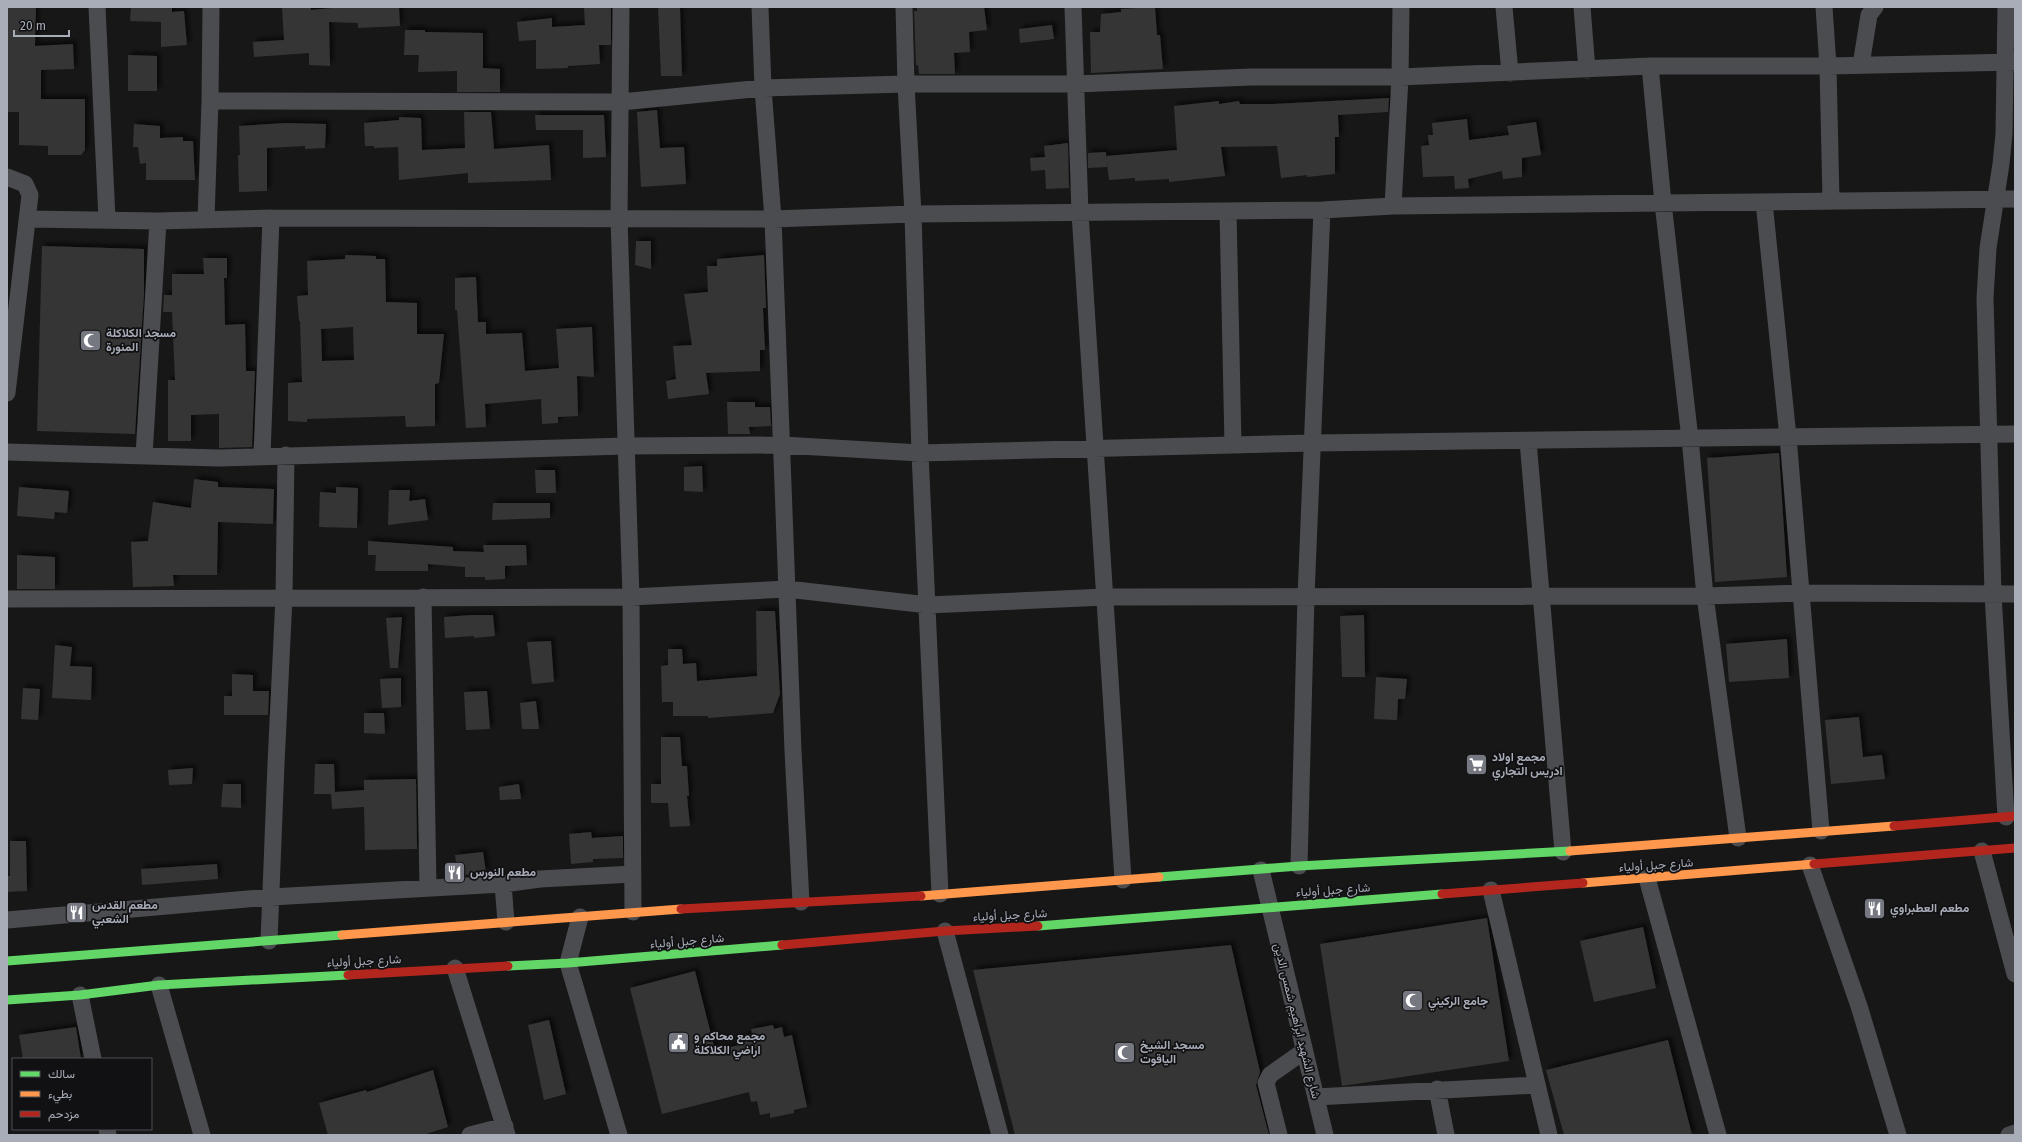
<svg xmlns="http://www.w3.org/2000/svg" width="2022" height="1142" font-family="'Fira Sans',Vazirmatn,sans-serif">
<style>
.building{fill:#353536;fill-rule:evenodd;filter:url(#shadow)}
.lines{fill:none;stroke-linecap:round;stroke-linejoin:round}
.street{stroke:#4b4c50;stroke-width:17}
.fast{stroke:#63d668;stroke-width:9}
.slow{stroke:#ff974d;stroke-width:9}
.jam{stroke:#b3261e;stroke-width:9}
.labels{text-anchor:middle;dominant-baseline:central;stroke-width:3.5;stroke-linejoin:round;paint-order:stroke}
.poi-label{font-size:12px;font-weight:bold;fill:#a8adb8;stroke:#111113;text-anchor:start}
.street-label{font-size:12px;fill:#a8adb8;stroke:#111113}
</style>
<defs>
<filter id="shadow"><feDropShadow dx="3.5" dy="-3.5" stdDeviation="2" flood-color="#0009"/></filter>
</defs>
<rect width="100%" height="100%" fill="#171717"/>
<path class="building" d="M 7,7 L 36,7 L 35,46 L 73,44 L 74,69 L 41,70 L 41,99 L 85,99 L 85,150 L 81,155 L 48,155 L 48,146 L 19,145 L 19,112 L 7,112 Z
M 131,7 L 172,7 L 172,12 L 184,11 L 187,45 L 161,47 L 161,22 L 130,21 Z
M 282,7 L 311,7 L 311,10 L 343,7 L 399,7 L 400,26 L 358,28 L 358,23 L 329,22 L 330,66 L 309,65 L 309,53 L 254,57 L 253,42 L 284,40 Z
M 584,7 L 611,7 L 611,45 L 599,45 L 600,64 L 568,66 L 568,68 L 536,69 L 536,40 L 519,41 L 517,22 L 552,18 L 552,27 L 585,25 Z
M 658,7 L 680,7 L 682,76 L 661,76 Z
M 917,7 L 984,7 L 987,30 L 969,32 L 970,52 L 954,53 L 955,74 L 919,74 L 918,65 L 916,65 L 914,11 L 917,11 Z
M 1155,7 L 1157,35 L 1160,35 L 1163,69 L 1091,73 L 1090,32 L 1100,32 L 1101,14 L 1121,12 L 1121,9 Z
M 1052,25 L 1054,39 L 1020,43 L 1019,29 Z
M 405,30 L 425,30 L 425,32 L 483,33 L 483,68 L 500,69 L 500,92 L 457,92 L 457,71 L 418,72 L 419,55 L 404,55 Z
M 128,55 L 157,56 L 157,91 L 128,91 Z
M 1389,98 L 1388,112 L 1338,115 L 1339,137 L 1335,137 L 1335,174 L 1307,177 L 1307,175 L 1281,178 L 1277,146 L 1221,147 L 1225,176 L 1169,182 L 1169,179 L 1135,181 L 1135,178 L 1109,180 L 1106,156 L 1177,150 L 1174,106 L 1219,101 L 1219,104 L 1239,101 L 1240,104 L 1273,104 Z
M 657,110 L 660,148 L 684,147 L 686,184 L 641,187 L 637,112 Z
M 464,112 L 491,112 L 494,149 L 549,145 L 551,180 L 468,183 L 468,173 L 399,180 L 398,147 L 374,148 L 374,146 L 365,146 L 364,123 L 399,120 L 399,117 L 421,118 L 422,150 L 465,148 Z
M 535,115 L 604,115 L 606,157 L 583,158 L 583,130 L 536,130 Z
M 1467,119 L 1469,140 L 1509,135 L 1507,126 L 1536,122 L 1541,155 L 1522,158 L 1522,177 L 1503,179 L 1502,171 L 1468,179 L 1469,188 L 1455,189 L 1454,176 L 1423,177 L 1421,146 L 1429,145 L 1428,135 L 1433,135 L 1432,123 Z
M 285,123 L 326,124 L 325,148 L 305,149 L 305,146 L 267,148 L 267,191 L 239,192 L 238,155 L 240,155 L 239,126 Z
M 134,124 L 160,126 L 160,138 L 183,137 L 183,141 L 193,141 L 195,180 L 146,180 L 146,163 L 140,164 L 138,147 L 133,147 Z
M 1068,143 L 1069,188 L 1046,189 L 1045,170 L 1031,171 L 1030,158 L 1045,157 L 1044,146 Z
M 1106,152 L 1107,167 L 1088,168 L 1088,153 Z
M 636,241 L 651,241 L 651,269 L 635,265 Z
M 42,246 L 144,249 L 144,294 L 135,434 L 37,431 Z
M 345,255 L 376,256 L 376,259 L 385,259 L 386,302 L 417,303 L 417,334 L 444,334 L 439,383 L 435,384 L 435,426 L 406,427 L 405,416 L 307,419 L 307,422 L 288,421 L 288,383 L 302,382 L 300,321 L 299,321 L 297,296 L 308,295 L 307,261 L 345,259 ZM 353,327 L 354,360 L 322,361 L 321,329 Z
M 764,255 L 766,308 L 763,308 L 765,350 L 760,350 L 760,371 L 706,373 L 709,394 L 668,399 L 666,381 L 676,379 L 673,346 L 692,345 L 684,294 L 708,292 L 707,266 L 717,266 L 717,259 Z
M 203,258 L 227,258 L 227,278 L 224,278 L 225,325 L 245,324 L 246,371 L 255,371 L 252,447 L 219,448 L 219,414 L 191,415 L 191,441 L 168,441 L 168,380 L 175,380 L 172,312 L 163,312 L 164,295 L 172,295 L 172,274 L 204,274 Z
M 476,277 L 478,322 L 486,322 L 486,334 L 522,333 L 525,371 L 559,368 L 556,329 L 592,327 L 594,377 L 577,376 L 578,416 L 558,417 L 558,423 L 542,424 L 541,399 L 485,404 L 486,427 L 466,428 L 457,310 L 455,310 L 455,278 Z
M 727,402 L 755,402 L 755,407 L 770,407 L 771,426 L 749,427 L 750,434 L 728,434 Z
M 1779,453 L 1787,577 L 1715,582 L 1707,458 Z
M 702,466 L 703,492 L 684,491 L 684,467 Z
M 535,470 L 555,470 L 556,493 L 536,493 Z
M 194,479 L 218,482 L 218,487 L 274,489 L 273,524 L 218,522 L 217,575 L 173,575 L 174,586 L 133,587 L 131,542 L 148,541 L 153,502 L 191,508 Z
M 19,487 L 69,491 L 67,513 L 55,512 L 54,519 L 17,516 Z
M 336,487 L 358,488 L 357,528 L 319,527 L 320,492 L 336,493 Z
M 389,490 L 410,490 L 409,501 L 425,499 L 428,520 L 388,525 Z
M 493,503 L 550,503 L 550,518 L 492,520 Z
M 368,541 L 453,547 L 453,551 L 484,552 L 483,545 L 526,545 L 527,565 L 505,566 L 505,579 L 485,580 L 485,577 L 465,577 L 465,567 L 428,564 L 428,571 L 375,571 L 376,555 L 368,555 Z
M 17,555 L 55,557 L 55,589 L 17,589 Z
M 756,611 L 775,611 L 780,694 L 773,713 L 708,718 L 708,716 L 673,716 L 673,702 L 662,702 L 661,666 L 668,665 L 668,649 L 682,649 L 683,664 L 696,663 L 697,681 L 757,676 Z
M 472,615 L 493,615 L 495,636 L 474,638 L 474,636 L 445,638 L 444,617 Z
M 1364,615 L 1365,677 L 1342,677 L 1340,616 Z
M 402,617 L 398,668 L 390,668 L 386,618 Z
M 1787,639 L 1789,678 L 1729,682 L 1726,644 Z
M 551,641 L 554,682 L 532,684 L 527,642 Z
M 55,645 L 72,647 L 70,666 L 92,667 L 91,700 L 52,698 Z
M 232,674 L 253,675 L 253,691 L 269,691 L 268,715 L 224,715 L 224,696 L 232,696 Z
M 1376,677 L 1407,679 L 1405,699 L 1398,699 L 1397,720 L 1374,719 Z
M 401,678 L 401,707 L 382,708 L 380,679 Z
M 23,688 L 40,689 L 38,720 L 21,719 Z
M 487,691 L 490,729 L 466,730 L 464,692 Z
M 536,701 L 539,729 L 522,729 L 520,703 Z
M 364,713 L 384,713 L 385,734 L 364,733 Z
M 1859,717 L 1863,757 L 1882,755 L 1885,779 L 1831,784 L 1825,720 Z
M 661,737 L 680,737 L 682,766 L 687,766 L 689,796 L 687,796 L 690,826 L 670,827 L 668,803 L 651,803 L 651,784 L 661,784 Z
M 315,764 L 334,764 L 335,792 L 364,790 L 364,780 L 416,779 L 417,849 L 365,850 L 364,807 L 332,809 L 331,794 L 314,794 Z
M 193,768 L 192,784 L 169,785 L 168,770 Z
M 223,784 L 241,784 L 241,808 L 221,807 Z
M 519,784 L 521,799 L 500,800 L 499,787 Z
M 591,832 L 592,838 L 623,836 L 623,858 L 593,859 L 593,862 L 571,864 L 569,834 Z
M 10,841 L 26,841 L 27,891 L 7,892 L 7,876 L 10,876 Z
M 483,852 L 486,872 L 458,876 L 455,855 Z
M 217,864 L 218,879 L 142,885 L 141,869 Z
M 1487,918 L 1509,1061 L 1342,1086 L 1320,944 Z
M 1643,927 L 1656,988 L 1594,1002 L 1580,941 Z
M 1231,945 L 1260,1072 L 1256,1085 L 1269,1135 L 1015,1135 L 973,970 Z
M 695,971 L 715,1050 L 745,1044 L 743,1036 L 752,1034 L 751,1029 L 773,1025 L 774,1029 L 782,1027 L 784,1037 L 792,1035 L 807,1107 L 794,1110 L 794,1113 L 770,1118 L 770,1113 L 760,1115 L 757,1101 L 751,1102 L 749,1092 L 662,1114 L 630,988 Z
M 549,1020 L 566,1094 L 544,1100 L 528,1025 Z
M 76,1027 L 81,1059 L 23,1059 L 19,1035 Z
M 1668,1040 L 1692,1135 L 1564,1135 L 1546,1070 Z
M 433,1070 L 448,1127 L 423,1135 L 328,1135 L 319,1103 L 366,1090 L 367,1092 Z"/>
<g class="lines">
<path class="street" d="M 97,7 L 107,219
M 621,7 L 619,218 L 631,597 L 633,912
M 760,7 L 763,88 L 773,219 L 793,751 L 801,902
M 904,7 L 906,84 L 913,214 L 920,453 L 940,894
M 1073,7 L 1080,213 L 1123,880
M 1504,7 L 1510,73
M 1582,7 L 1587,70
M 1824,7 L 1828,66 L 1831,201
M 1861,65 L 1869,15 L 1875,7
M 1650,66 L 1663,203 L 1690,439 L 1705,596 L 1738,838
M 210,101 L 621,102 L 763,88 L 906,84 L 1076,84 L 1251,77 L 1400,77 L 1650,66 L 1828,66 L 2015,62
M 7,177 L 25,184 L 30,195 L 7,393
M 1764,202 L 1788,437 L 1821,831
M 1393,206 L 1400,77 L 1401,7
M 1228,211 L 1233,445
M 29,219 L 158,221 L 271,218 L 773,219 L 913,214 L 1322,210 L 1393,206 L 2015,199
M 206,219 L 210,101 L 211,7
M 1528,441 L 1563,852
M 7,452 L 218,458 L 626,446 L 782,445 L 920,453 L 1313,443 L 2015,434
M 262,455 L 271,218
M 144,456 L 158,221
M 423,597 L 428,888
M 7,599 L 631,597 L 787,589 L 928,605 L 1105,597 L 1705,596 L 1801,593 L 2015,594
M 2006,817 L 1993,594 L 1985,298 L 1988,248 L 2001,164 L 2004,134 L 2006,7
M 1982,851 L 2015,974
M 1810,865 L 1859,1006 L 1898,1135
M 1299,866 L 1306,596 L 1322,210
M 1261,870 L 1325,1135
M 1647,878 L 1718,1135
M 503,884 L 506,922
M 1491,890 L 1549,1135
M 580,917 L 568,963 L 619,1135
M 7,920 L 271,897 L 503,884 L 540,879 L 633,874
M 945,931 L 1000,1135
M 269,941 L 276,764 L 284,597 L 286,455
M 455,968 L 507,1135
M 159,985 L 202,1135
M 80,995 L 93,1059
M 1437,1089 L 1446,1135
M 1316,1097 L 1536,1085
M 107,1129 L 108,1135
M 470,1135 L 505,1126
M 1279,1135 L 1266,1083 L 1270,1075 L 1304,1051
M 2009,1135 L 2015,1133"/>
<path class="fast" d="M 1159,877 L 1299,866 L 1570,851
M 1038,926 L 1442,894
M 7,961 L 342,935
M 508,966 L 568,963 L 782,945
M 7,1000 L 80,995 L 159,985 L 348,975"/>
<path class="slow" d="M 1570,851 L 1894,826
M 1583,883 L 1814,864
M 921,896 L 1159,877
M 342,935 L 681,909"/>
<path class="jam" d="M 1894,826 L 2015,816
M 1814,864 L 2015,848
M 1442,894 L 1583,883
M 681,909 L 921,896
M 782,945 L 945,931 L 1038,926
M 348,975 L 508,966"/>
</g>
<defs>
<symbol id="mosque-square" viewBox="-11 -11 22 22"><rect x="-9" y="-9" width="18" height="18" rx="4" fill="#757880" stroke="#111113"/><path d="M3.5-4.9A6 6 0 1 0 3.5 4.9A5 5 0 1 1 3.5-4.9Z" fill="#fff"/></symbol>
<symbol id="supermarket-square" viewBox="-11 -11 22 22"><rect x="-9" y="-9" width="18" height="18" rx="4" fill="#757880" stroke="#111113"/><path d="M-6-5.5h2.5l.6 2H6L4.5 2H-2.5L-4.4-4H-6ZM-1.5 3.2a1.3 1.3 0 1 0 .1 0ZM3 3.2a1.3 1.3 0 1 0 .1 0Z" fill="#fff"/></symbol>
<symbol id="restaurant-square" viewBox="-11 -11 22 22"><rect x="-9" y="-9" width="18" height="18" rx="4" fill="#757880" stroke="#111113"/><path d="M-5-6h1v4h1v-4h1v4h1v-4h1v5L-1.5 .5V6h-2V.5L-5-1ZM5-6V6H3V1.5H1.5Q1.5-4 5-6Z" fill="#fff"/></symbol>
<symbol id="civic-square" viewBox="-11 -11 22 22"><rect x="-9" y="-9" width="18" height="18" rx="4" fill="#757880" stroke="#111113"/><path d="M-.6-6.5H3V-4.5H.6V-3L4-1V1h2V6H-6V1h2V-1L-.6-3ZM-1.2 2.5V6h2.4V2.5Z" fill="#fff"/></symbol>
</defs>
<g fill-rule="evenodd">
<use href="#mosque-square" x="78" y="328" width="25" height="25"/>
<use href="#supermarket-square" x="1464" y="752" width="25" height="25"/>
<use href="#restaurant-square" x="442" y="860" width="25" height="25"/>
<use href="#restaurant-square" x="1862" y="896" width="25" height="25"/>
<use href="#restaurant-square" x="64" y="900" width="25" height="25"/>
<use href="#mosque-square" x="1400" y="988" width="25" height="25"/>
<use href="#civic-square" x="666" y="1030" width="25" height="25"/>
<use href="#mosque-square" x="1112" y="1040" width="25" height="25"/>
</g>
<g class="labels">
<g class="poi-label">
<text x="106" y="333">مسجد الكلاكلة<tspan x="106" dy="14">المنورة</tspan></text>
<text x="1492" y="757">مجمع اولاد<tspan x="1492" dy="14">ادريس التجاري</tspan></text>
<text x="470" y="872">مطعم النورس</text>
<text x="92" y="905">مطعم القدس<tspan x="92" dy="14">الشعبي</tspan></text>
<text x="1890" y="908">مطعم العطبراوي</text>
<text x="1428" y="1001">جامع الركيني</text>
<text x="694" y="1036">مجمع محاكم و<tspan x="694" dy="14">اراضي الكلاكلة</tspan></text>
<text x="1140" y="1045">مسجد الشيخ<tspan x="1140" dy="14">الياقوت</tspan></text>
</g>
<g class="street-label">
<text transform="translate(1656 865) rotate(-4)">شارع جبل أولياء</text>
<text transform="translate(1333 890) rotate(-4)">شارع جبل أولياء</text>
<text transform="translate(1010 915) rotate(-3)">شارع جبل أولياء</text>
<text transform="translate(687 941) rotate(-5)">شارع جبل أولياء</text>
<text transform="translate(364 961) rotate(-3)">شارع جبل أولياء</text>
<text transform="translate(1297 1021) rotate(76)">شارع الشهيد ابراهيم شمس الدين</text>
</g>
</g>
<rect width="2022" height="1142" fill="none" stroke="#a8adb8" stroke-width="16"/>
<rect x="12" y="1058" width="140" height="72" fill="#111113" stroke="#4d4f55"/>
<rect x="20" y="1071" width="20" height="6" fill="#63d668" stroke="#4d4f55"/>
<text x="48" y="1078" font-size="12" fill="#a8adb8">سالك</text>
<rect x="20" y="1091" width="20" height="6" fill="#ff974d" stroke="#4d4f55"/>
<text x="48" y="1098" font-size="12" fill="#a8adb8">بطيء</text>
<rect x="20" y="1111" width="20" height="6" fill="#b3261e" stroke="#4d4f55"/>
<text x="48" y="1118" font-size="12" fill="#a8adb8">مزدحم</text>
<path d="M14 30v6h55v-6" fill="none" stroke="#a8adb8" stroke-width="2"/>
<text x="20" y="30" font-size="12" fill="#a8adb8" stroke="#111113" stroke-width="3" paint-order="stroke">20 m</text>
</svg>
